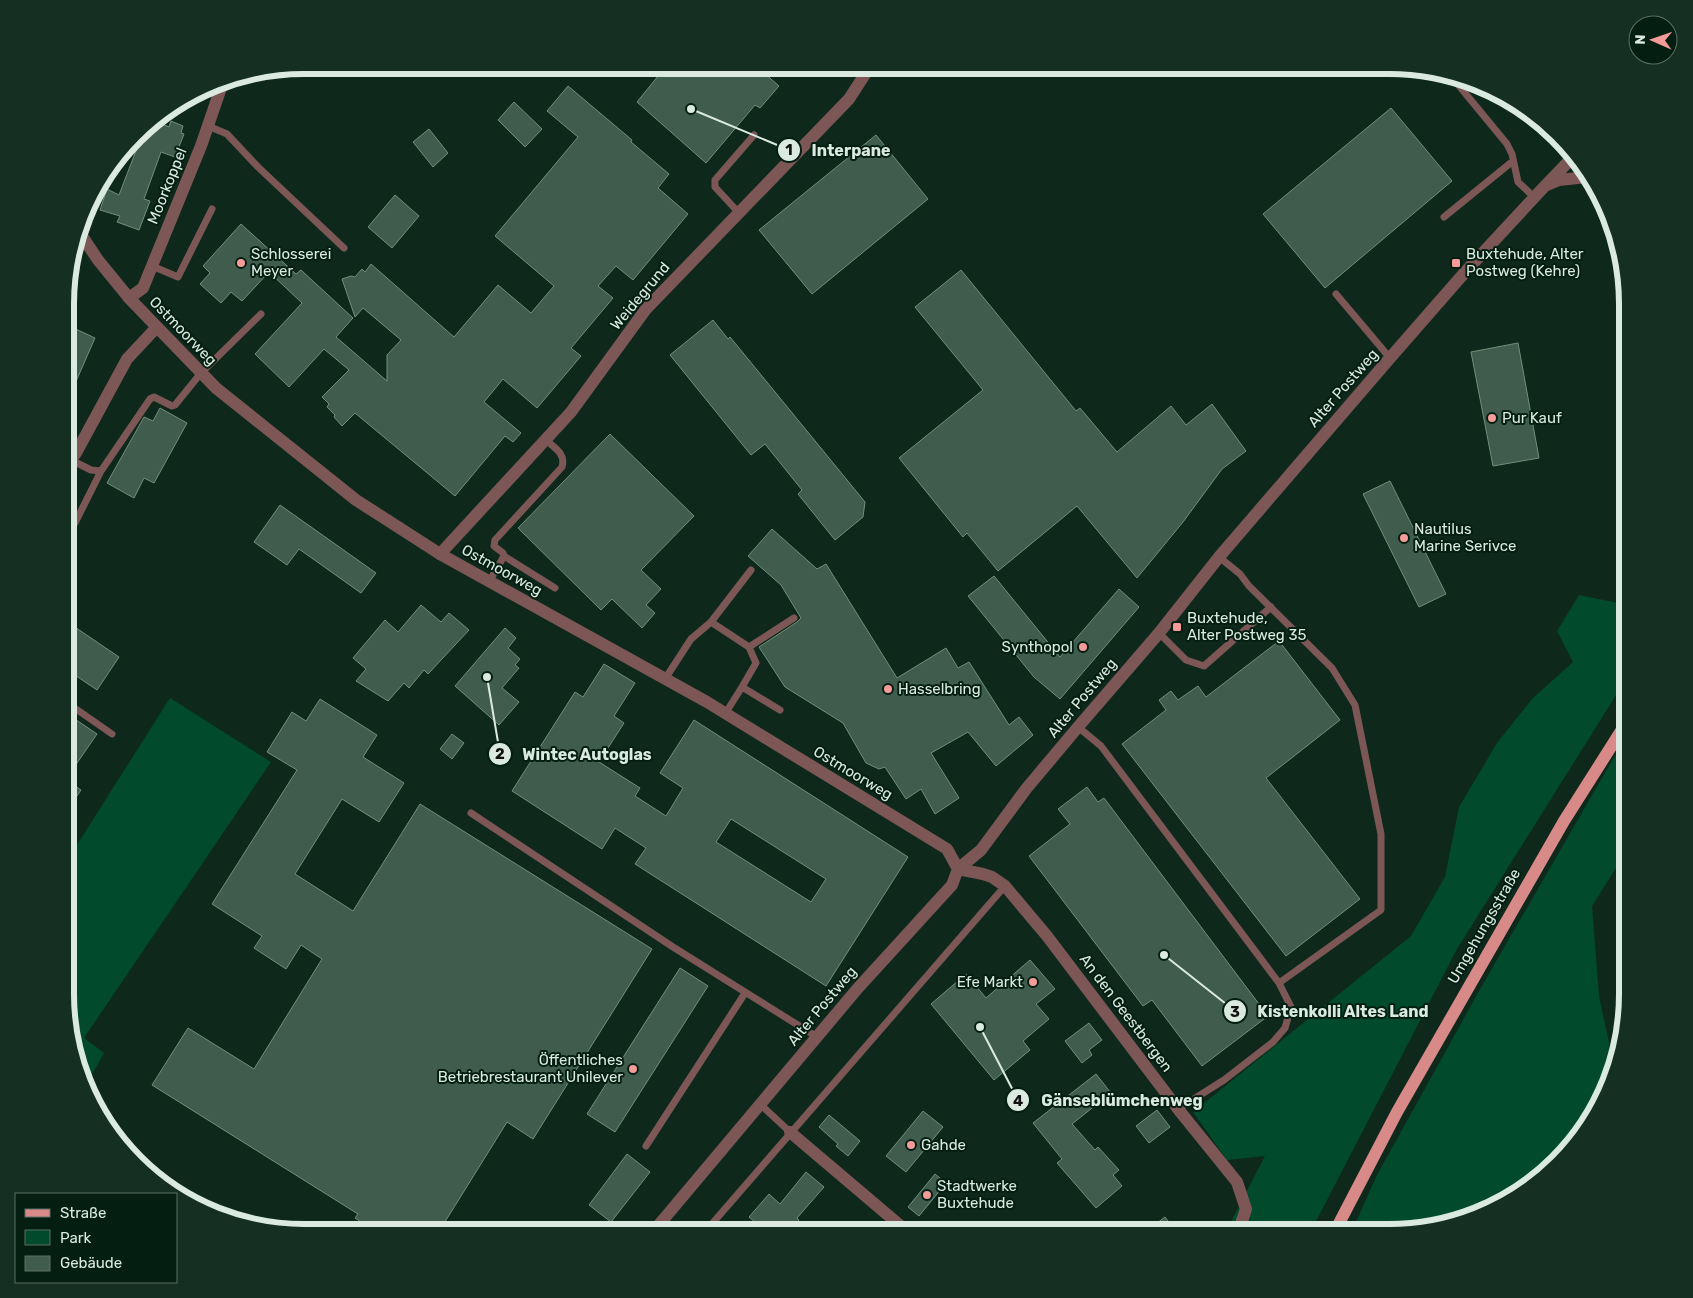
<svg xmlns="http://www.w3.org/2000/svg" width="1693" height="1298" font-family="Rubik,sans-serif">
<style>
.green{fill:#014a2c}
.building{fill:#405c4c;stroke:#718f7d;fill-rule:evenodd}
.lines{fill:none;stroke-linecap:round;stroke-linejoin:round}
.service{stroke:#7d5756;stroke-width:7}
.minor{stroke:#7d5756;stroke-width:12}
.tertiary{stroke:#7d5756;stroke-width:12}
.primary{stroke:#d88a88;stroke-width:12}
.poi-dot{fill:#f59b99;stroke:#041f12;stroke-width:2}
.labels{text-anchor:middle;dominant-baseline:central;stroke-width:4;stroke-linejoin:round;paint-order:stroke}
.street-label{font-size:15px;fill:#daeae0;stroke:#041f12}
.poi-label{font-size:15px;fill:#daeae0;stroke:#041f12;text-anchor:start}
.rim{fill:none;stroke:#daeae0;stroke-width:6}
.leader{fill:none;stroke:#daeae0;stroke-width:2}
.callout-dot{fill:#daeae0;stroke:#041f12;stroke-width:2}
.mark-label{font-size:15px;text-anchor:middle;font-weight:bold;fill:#111}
.callout-label{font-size:16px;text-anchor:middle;font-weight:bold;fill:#daeae0;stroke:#041f12;stroke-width:4;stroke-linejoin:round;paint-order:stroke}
</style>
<rect width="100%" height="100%" fill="#0e291b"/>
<path class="green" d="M 1579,595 L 1628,605 L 1628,615 L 1618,650 L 1628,657 L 1628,676 L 1457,949 L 1310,1233 L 1225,1233 L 1265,1156 L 1227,1160 L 1193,1112 L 1411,936 L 1445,877 L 1459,807 L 1497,743 L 1532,699 L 1573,662 L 1557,631 Z
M 170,698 L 271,762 L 84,1038 L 104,1053 L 86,1085 L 66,1010 L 66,862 Z
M 1628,733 L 1628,849 L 1592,906 L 1599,996 L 1614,1066 L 1610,1086 L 1569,1151 L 1495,1208 L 1389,1233 L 1351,1233 L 1377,1175 L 1479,991 Z"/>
<path class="building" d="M 667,65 L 755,65 L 779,86 L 760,108 L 755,105 L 706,163 L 637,102 Z
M 568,86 L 632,140 L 631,142 L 669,174 L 658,188 L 688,214 L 633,280 L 616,266 L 598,286 L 613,298 L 571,348 L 581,356 L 537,408 L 503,379 L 484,402 L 521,433 L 513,442 L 505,436 L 455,496 L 355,413 L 342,426 L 334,417 L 335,415 L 327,407 L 329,404 L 322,397 L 349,370 L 324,349 L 289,387 L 255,354 L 302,303 L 269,272 L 242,301 L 231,292 L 221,303 L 200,284 L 210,273 L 203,266 L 241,224 L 296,274 L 301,270 L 353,318 L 336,337 L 387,381 L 387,355 L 401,340 L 363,308 L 355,317 L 342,279 L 351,276 L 355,277 L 362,269 L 365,272 L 371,264 L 454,337 L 498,285 L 531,313 L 554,286 L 495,236 L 578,137 L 547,111 Z
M 514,102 L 542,129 L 525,147 L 498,120 Z
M 1391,108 L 1452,181 L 1325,288 L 1263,214 Z
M 153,120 L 169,127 L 171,121 L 183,126 L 181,133 L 184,134 L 175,157 L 161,152 L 144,199 L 150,201 L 139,230 L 117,222 L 120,216 L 100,210 L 107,189 L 119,195 L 139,143 L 133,141 L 147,124 Z
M 429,129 L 448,153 L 433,167 L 413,142 Z
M 876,135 L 928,199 L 812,294 L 759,230 Z
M 395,195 L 419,216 L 392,248 L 368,227 Z
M 961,270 L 1076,411 L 1080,408 L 1117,452 L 1171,406 L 1186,425 L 1212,404 L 1246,451 L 1222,469 L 1183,522 L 1137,578 L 1077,506 L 998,571 L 967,533 L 963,537 L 899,458 L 983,390 L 915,307 Z
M 713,320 L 728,339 L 730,337 L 865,502 L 863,517 L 835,540 L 798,494 L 802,490 L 765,444 L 751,455 L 670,355 Z
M 67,325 L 95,338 L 67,402 Z
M 1518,343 L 1539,458 L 1493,466 L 1471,352 Z
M 160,408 L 187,423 L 154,483 L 144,478 L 134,498 L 107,483 L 144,417 L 153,421 Z
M 610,434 L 694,516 L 641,570 L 661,589 L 646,605 L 655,613 L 642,628 L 612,599 L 601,610 L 518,528 Z
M 1390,481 L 1446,594 L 1419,607 L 1363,494 Z
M 280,505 L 376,573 L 361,593 L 299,549 L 287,565 L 254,542 Z
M 772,529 L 817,569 L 826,564 L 897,678 L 946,648 L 958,668 L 969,662 L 1009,725 L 1019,717 L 1033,735 L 996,766 L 968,732 L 931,753 L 959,798 L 935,814 L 921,789 L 906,799 L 885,767 L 879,769 L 866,763 L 843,723 L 785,687 L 759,647 L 797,622 L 801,618 L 781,585 L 748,556 Z
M 994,576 L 1060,657 L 1119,589 L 1139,607 L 1060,699 L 1034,677 L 968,596 Z
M 421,605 L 441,622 L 449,613 L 469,630 L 428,674 L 424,670 L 409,688 L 404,683 L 388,701 L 356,681 L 366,669 L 353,658 L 385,620 L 398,632 Z
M 66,621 L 119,657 L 97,690 L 66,669 Z
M 505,628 L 516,638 L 508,648 L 520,659 L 515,665 L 519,668 L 502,688 L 519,702 L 499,725 L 455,686 Z
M 1279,641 L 1340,720 L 1266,778 L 1360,899 L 1286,956 L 1122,744 L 1166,710 L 1159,700 L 1171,691 L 1178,700 L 1198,686 L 1206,697 Z
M 604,664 L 635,683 L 614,716 L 624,723 L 599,762 L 640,788 L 635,796 L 666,816 L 683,788 L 660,773 L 694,720 L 908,857 L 826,986 L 635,864 L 646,848 L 615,828 L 602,849 L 512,791 L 575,692 L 583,697 ZM 731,819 L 826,879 L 811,902 L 716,842 Z
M 320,699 L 377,735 L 363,757 L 404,783 L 379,822 L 342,799 L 295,874 L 353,911 L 420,804 L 652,949 L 533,1139 L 507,1122 L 438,1233 L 379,1233 L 355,1218 L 358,1214 L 152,1085 L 188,1028 L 254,1069 L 322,959 L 301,945 L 286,969 L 254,948 L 262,936 L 212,904 L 297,770 L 267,752 L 292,712 L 306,721 Z
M 66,713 L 97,734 L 66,779 Z
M 452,734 L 464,743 L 452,759 L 440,749 Z
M 66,780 L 81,790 L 66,812 Z
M 1087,787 L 1098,802 L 1104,798 L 1268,1016 L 1202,1066 L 1152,1000 L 1143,1006 L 1029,856 L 1070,824 L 1058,809 Z
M 1030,960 L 1055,989 L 1036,1004 L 1049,1019 L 1023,1041 L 1030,1050 L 994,1080 L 931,1004 L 966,974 L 986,998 Z
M 680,968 L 708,986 L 615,1132 L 587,1114 Z
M 1089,1023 L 1102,1040 L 1089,1050 L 1092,1055 L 1082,1063 L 1065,1041 Z
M 1096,1074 L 1111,1093 L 1072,1124 L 1095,1150 L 1098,1147 L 1119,1170 L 1113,1175 L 1122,1186 L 1096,1208 L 1057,1163 L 1062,1159 L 1033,1123 Z
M 1157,1110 L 1170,1127 L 1149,1143 L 1136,1126 Z
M 923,1111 L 943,1127 L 906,1172 L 886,1156 Z
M 829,1115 L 860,1141 L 848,1156 L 836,1146 L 838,1144 L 819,1127 Z
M 627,1154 L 650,1172 L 611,1222 L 589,1205 Z
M 806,1172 L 824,1187 L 797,1218 L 799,1220 L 788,1233 L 768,1233 L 749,1217 L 769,1194 L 780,1204 Z
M 935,1174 L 946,1183 L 919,1216 L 908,1207 Z
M 1165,1217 L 1177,1233 L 1144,1233 Z"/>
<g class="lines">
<path class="service" d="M 854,65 L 865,75
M 1451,76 L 1507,144 L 1512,154 L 1518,182 L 1534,197
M 208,126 L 227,134 L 258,167 L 344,248
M 739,213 L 715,187 L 715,180 L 754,135
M 1444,217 L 1513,161
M 152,266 L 178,277 L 212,209
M 1336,294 L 1390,358
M 69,459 L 91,470 L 101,471 L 150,399 L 154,397 L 172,406 L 175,405 L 201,373 L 261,314
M 67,530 L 75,523 L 101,471
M 504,556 L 555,588
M 1219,557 L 1240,574 L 1249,586 L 1332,668 L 1355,705 L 1381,834 L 1381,910 L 1279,983
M 489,582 L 504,556 L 503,553 L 494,546 L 495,540 L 562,467 C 566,454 555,448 546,440
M 711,622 L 751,570
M 1159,633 L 1186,660 L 1204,666 L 1271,607
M 749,647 L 794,618
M 665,679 L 691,639 L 711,622 L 749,647 L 756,663 L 742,687 L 780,710
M 66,702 L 112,734
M 725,714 L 742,687
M 1078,727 L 1101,746 L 1279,983 L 1291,1007 L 1285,1028 L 1273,1042 L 1224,1080 L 1178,1109
M 471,813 L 673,947 L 817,1037
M 760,1104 L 790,1132
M 646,1146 L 745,993
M 704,1233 L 1005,886"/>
<path class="minor" d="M 1547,185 L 1559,180 L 1587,177
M 129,298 L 143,288 L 201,146 L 224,79
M 67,465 L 76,453 L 127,359 L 156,328
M 440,554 L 571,412 L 646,309 L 849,99 L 871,65
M 958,869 L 981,850 L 1026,789 L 1078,727 L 1159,633 L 1219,557 L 1390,358 L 1466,271 L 1543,188 L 1572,158
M 958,869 L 983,874 L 992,877 L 1005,886 L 1047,936 L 1178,1109 L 1237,1182 L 1246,1209 L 1238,1233
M 790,1132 L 909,1233"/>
<path class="tertiary" d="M 80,233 L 98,260 L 129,298 L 216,388 L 356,500 L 440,554 L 707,702 L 947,849 L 958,869 L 952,885 L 858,988 L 652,1233"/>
<path class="primary" d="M 1334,1233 L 1397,1112 L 1564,821 L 1628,720"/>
</g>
<g class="poi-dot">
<circle cx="241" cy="263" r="5"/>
<rect x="1451" y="258" width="10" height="10" rx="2.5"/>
<circle cx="1492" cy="418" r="5"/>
<circle cx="1404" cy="538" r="5"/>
<rect x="1172" y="622" width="10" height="10" rx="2.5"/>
<circle cx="1083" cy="647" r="5"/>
<circle cx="888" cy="689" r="5"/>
<circle cx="1033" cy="982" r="5"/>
<circle cx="633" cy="1069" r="5"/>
<circle cx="911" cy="1145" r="5"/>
<circle cx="927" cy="1195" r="5"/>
</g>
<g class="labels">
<g class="street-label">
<text transform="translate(167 186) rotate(-68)">Moorkoppel</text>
<text transform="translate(640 296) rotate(-50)">Weidegrund</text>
<text transform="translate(183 331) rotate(46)">Ostmoorweg</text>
<text transform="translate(1343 388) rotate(-49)">Alter Postweg</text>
<text transform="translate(502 570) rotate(29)">Ostmoorweg</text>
<text transform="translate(1082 698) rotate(-50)">Alter Postweg</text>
<text transform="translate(853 773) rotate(31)">Ostmoorweg</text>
<text transform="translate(1484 926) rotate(-60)">Umgehungsstraße</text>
<text transform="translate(822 1006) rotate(-50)">Alter Postweg</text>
<text transform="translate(1126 1013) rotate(53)">An den Geestbergen</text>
</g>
<g class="poi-label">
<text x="251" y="254">Schlosserei<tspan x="251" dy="17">Meyer</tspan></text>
<text x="1466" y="254">Buxtehude, Alter<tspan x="1466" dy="17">Postweg (Kehre)</tspan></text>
<text x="1502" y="418">Pur Kauf</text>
<text x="1414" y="529">Nautilus<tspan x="1414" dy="17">Marine Serivce</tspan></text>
<text x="1187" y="618">Buxtehude,<tspan x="1187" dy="17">Alter Postweg 35</tspan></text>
<text x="1073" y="647" text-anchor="end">Synthopol</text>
<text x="898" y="689">Hasselbring</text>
<text x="1023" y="982" text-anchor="end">Efe Markt</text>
<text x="623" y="1060" text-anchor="end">Öffentliches<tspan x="623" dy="17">Betriebrestaurant Unilever</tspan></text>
<text x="921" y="1145">Gahde</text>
<text x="937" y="1186">Stadtwerke<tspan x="937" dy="17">Buxtehude</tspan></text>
</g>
</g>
<path d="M0 0H1693V1298H0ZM304 74H1389A230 230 0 0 1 1619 304V994A230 230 0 0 1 1389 1224H304A230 230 0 0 1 74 994V304A230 230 0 0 1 304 74Z" fill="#152f22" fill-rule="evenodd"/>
<path class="rim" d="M304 74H1389A230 230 0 0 1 1619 304V994A230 230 0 0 1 1389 1224H304A230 230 0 0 1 74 994V304A230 230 0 0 1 304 74Z"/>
<path class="leader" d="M691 109L789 150M487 677L500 754M1164 955L1235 1011M980 1027L1018 1100"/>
<g class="callout-dot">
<circle cx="691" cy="109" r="5"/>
<circle cx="487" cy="677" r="5"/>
<circle cx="1164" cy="955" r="5"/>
<circle cx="980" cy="1027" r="5"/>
<circle cx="789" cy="150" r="12"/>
<circle cx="500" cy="754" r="12"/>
<circle cx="1235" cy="1011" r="12"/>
<circle cx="1018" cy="1100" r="12"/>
</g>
<g class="mark-label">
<text x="789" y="155">1</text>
<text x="500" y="759">2</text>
<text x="1235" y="1017">3</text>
<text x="1018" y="1106">4</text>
</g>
<g class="callout-label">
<text x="851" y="156">Interpane</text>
<text x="587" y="760">Wintec Autoglas</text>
<text x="1343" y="1017">Kistenkolli Altes Land</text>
<text x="1122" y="1106">Gänseblümchenweg</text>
</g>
<rect x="15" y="1193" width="162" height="90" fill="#041f12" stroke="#5a7064"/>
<rect x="25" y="1209" width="25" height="8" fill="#d88a88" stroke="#5a7064"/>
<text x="60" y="1218" font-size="15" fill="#daeae0">Straße</text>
<rect x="25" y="1230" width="25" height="15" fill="#014a2c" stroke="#5a7064"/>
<text x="60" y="1243" font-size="15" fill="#daeae0">Park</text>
<rect x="25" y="1256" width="25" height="15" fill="#405c4c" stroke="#5a7064"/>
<text x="60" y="1268" font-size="15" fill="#daeae0">Gebäude</text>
<g transform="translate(1653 40) rotate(272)"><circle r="24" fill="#041f12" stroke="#5a7064"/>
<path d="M0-4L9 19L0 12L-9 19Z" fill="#f59b99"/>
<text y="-8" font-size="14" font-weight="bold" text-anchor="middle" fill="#daeae0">N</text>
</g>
</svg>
